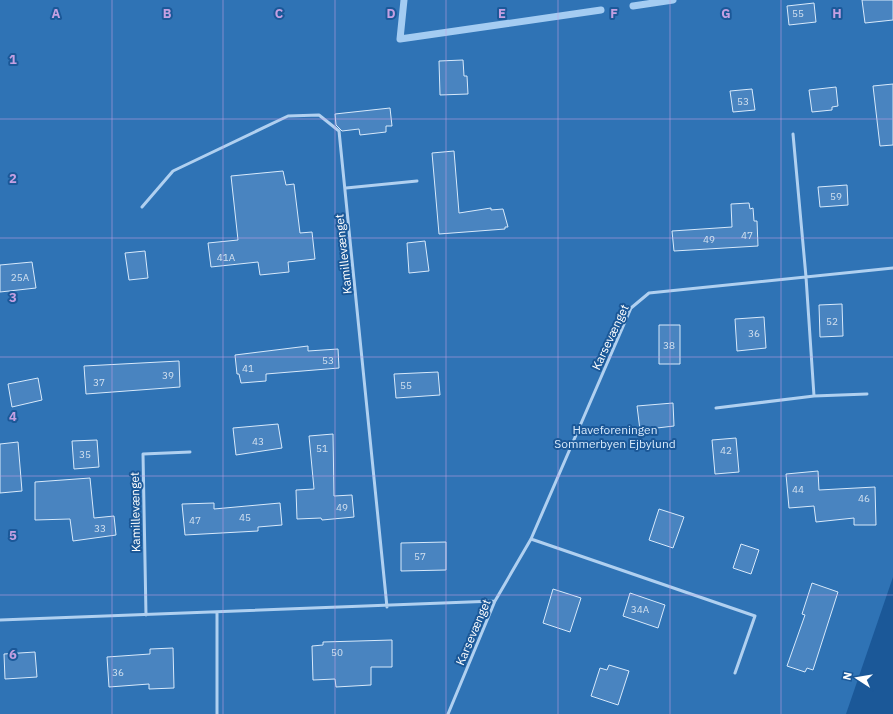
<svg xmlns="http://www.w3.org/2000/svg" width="893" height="714" font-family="'IBM Plex Sans',sans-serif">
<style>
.green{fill:#2f73b5}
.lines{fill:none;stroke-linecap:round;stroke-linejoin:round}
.stream{stroke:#a4ccf2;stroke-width:7}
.building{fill:#4984c0;stroke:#d7e9fb}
.service{stroke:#b0d0f0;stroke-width:3}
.grid{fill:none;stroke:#c4a0e2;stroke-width:1;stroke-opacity:0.55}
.labels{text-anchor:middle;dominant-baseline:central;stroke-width:4;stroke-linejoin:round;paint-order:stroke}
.number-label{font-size:10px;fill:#d2e0ef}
.street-label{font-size:12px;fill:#fff;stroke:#1b5898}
.park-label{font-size:12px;fill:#d7e9fb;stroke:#1b5898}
.grid-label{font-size:13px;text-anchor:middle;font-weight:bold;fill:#c4a0e2;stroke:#1b5898;stroke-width:4;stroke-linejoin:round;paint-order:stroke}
</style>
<rect width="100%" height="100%" fill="#1b5898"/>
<path class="green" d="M 0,0 L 893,0 L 893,577 L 846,714 L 0,714 Z"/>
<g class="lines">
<path class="stream" d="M 404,0 L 400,39 L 601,10
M 633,6 L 673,0"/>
</g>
<path class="building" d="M 862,0 L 893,0 L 893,20 L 865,23 Z
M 814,3 L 816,22 L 789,25 L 787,6 Z
M 463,60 L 464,76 L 467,76 L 468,94 L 440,95 L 439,61 Z
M 893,84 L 893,145 L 880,146 L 873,86 Z
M 836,87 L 838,106 L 832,107 L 832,110 L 812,112 L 809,90 Z
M 752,89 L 755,110 L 733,112 L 730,91 Z
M 390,108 L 392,126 L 386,126 L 386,132 L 360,135 L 359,129 L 342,131 L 336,125 L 335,114 Z
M 454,151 L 459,213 L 491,208 L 491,210 L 503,209 L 508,227 L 505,227 L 505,229 L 439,234 L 432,153 Z
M 283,171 L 286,185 L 294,184 L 300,233 L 312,232 L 315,259 L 288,262 L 289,272 L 260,275 L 258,262 L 211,267 L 208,243 L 238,240 L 231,176 Z
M 847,185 L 848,205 L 820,207 L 818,187 Z
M 749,203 L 750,209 L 753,208 L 754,221 L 757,221 L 758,246 L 674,251 L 672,231 L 732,227 L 731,204 Z
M 425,241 L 429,271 L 409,273 L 407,243 Z
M 145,251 L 148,278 L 129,280 L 125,253 Z
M 32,262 L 36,288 L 0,292 L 0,265 Z
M 842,304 L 843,336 L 820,337 L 819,305 Z
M 764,317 L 766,348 L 737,351 L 735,319 Z
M 659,325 L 680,325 L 680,364 L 659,364 Z
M 308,346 L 308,351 L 338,349 L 339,368 L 266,374 L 266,381 L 241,383 L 239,374 L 237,374 L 235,355 Z
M 179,361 L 180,387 L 86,394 L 84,366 Z
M 438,372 L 440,395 L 396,398 L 394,374 Z
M 38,378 L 42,400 L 12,407 L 8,384 Z
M 673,403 L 674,426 L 640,430 L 637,406 Z
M 278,424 L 282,448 L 236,455 L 233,428 Z
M 333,434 L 334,496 L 352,495 L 354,517 L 322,520 L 321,518 L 297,519 L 296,490 L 314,489 L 309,436 Z
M 736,438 L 739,472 L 715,474 L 712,440 Z
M 97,440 L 99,467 L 74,469 L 72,441 Z
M 18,442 L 22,491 L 0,493 L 0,444 Z
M 818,471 L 819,490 L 875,487 L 876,525 L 854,525 L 854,518 L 816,522 L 814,506 L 789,508 L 786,474 Z
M 90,478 L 94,518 L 114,516 L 116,535 L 73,541 L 70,519 L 35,520 L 35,482 Z
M 214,503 L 214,509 L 280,503 L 282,525 L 258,527 L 258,531 L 185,535 L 182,504 Z
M 659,509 L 684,517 L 673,548 L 649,540 Z
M 446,542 L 446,570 L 401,571 L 401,543 Z
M 741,544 L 759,550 L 751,574 L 733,568 Z
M 812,583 L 838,592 L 813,670 L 807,668 L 805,672 L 787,666 L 805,615 L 802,614 Z
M 553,589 L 581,598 L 570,632 L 543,623 Z
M 630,593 L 665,605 L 658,628 L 623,616 Z
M 392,640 L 392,667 L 371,667 L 371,685 L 336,687 L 335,679 L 313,680 L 312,646 L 323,645 L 323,642 Z
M 173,648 L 174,688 L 149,689 L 149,684 L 109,687 L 107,657 L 150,654 L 150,649 Z
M 35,652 L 37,677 L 5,679 L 4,654 Z
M 609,665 L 629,671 L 618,705 L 591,696 L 600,668 L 607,670 Z"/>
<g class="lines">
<path class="service" d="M 346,188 L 417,181
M 142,207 L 173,171 L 288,116 L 319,115 L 339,131 L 387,607
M 814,396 L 867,394
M 716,408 L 814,396 L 806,277 L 793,134
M 531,539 L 755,616 L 735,673
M 146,615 L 143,454 L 190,452
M 0,620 L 495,601
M 217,714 L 217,613
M 448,714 L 495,601 L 531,539 L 631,308 L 649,293 L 893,268"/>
</g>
<path class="grid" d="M 112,0 L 112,714M 223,0 L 223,714M 335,0 L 335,714M 446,0 L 446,714M 558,0 L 558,714M 670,0 L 670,714M 781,0 L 781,714M 0,119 L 893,119M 0,238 L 893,238M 0,357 L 893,357M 0,476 L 893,476M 0,595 L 893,595"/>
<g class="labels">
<g class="number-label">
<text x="798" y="13">55</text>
<text x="743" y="101">53</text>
<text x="836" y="196">59</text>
<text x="747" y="235">47</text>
<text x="709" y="239">49</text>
<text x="226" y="257">41A</text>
<text x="20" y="277">25A</text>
<text x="832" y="321">52</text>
<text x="754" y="333">36</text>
<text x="669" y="345">38</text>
<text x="328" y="360">53</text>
<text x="248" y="368">41</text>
<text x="168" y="375">39</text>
<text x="99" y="382">37</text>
<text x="406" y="385">55</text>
<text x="258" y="441">43</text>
<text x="322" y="448">51</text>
<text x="726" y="450">42</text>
<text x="85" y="454">35</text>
<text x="798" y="489">44</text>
<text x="864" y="498">46</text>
<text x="342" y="507">49</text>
<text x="245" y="517">45</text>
<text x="195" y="520">47</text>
<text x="100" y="528">33</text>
<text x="420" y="556">57</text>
<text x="640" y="609">34A</text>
<text x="337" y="652">50</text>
<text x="118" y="672">36</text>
</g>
<g class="street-label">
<text transform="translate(343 254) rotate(-96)">Kamillevænget</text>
<text transform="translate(610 337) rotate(-65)">Karsevænget</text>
<text transform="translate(135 512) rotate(-91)">Kamillevænget</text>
<text transform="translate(473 632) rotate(-67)">Karsevænget</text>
</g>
<g class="park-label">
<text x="615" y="429">Haveforeningen<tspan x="615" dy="14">Sommerbyen Ejbylund</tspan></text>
</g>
</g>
<g class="grid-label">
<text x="56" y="18">A</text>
<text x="167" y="18">B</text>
<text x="279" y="18">C</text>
<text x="391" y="18">D</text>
<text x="502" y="18">E</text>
<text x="614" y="18">F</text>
<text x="726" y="18">G</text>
<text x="837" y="18">H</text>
<text x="13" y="64">1</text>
<text x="13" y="183">2</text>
<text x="13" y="302">3</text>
<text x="13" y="421">4</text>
<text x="13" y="540">5</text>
<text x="13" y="659">6</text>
</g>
<g transform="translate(857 678) rotate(282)" stroke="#1b5898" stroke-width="3" paint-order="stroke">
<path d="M0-3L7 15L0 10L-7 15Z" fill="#ffffff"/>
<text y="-6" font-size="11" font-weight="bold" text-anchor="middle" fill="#ffffff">N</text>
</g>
</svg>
